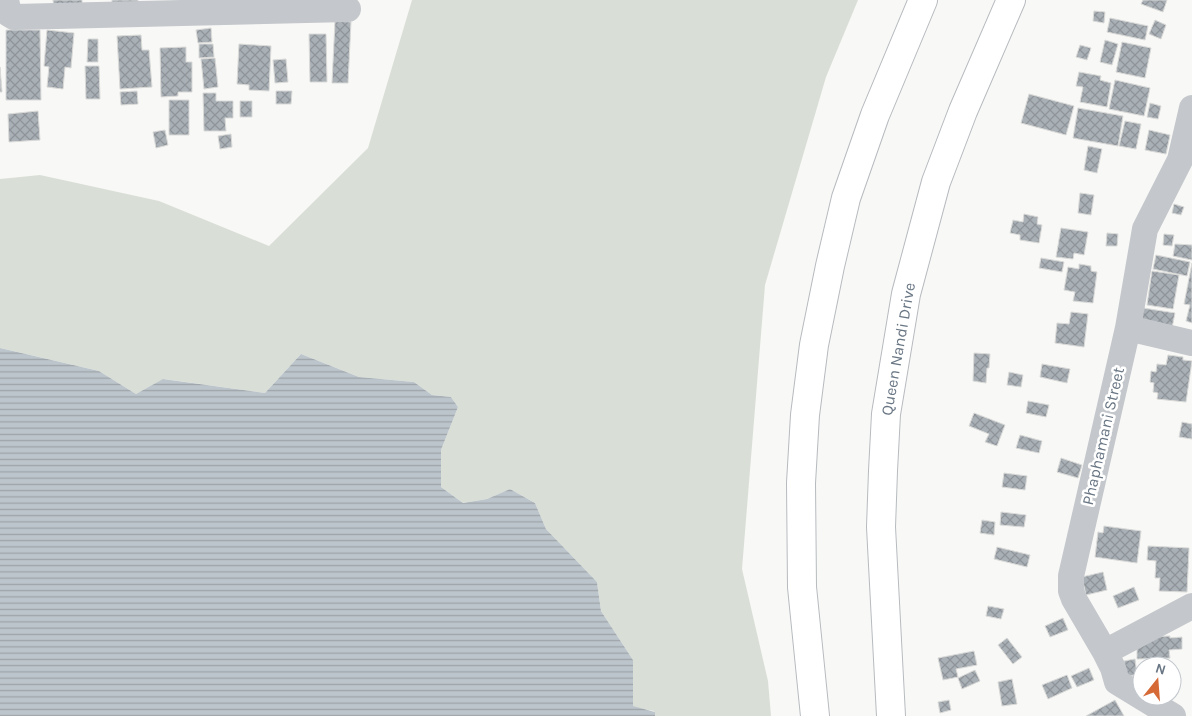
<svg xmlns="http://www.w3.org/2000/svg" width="1192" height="716" font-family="Karla,sans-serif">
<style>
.grass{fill:#d9dfd7}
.water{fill:url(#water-rules)}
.building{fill:url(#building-cross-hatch);stroke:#dadad8}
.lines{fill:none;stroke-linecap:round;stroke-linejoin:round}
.secondary-casing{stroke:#b7bbbf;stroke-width:30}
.minor{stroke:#c4c7cb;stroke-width:26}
.secondary{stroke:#fff;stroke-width:28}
.labels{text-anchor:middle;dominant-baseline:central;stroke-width:5;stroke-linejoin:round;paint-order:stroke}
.street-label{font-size:16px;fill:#697684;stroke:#fff}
</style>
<defs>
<pattern id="water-rules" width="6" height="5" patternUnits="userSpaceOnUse" patternTransform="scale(1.25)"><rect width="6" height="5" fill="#bcc5cb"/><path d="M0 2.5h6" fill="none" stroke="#9da5aa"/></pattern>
<pattern id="building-cross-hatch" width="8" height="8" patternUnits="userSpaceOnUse" patternTransform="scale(1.25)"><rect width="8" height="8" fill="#a9b0b6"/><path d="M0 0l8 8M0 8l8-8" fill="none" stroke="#8e949a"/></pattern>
</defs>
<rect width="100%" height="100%" fill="#f8f8f6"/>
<path class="grass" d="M 412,0 L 858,0 L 826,77 L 765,285 L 742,569 L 768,681 L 771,716 L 655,716 L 654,711 L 633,707 L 633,660 L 601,611 L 597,582 L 546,529 L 535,503 L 510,489 L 487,499 L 463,503 L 441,487 L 441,450 L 458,407 L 451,397 L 432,395 L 414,382 L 359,377 L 301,354 L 265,393 L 164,379 L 136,394 L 99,371 L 0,348 L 0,179 L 40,175 L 159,201 L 269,246 L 368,148 Z"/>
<path class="water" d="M 0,348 L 99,371 L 136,394 L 163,379 L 265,393 L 301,354 L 359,377 L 414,382 L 432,395 L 451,397 L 458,407 L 441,450 L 441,487 L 463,503 L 487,499 L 510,489 L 535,503 L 546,529 L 597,582 L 601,611 L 633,660 L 633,706 L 655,712 L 655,716 L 0,716 Z"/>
<path class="building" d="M 53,0 L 82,0 L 82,7 L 54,9 Z
M 112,0 L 138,0 L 138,4 L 112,4 Z
M 1143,0 L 1167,0 L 1163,12 L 1141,4 Z
M 1094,11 L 1105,12 L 1104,23 L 1093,21 Z
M 1110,18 L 1148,26 L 1145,40 L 1107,32 Z
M 1155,20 L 1166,25 L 1161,39 L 1149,34 Z
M 335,21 L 351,22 L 348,83 L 332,83 Z
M 211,28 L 212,42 L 198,43 L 196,30 Z
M 6,30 L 40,30 L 41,100 L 6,100 Z
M 47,30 L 74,33 L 71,68 L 65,67 L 63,89 L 47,87 L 49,67 L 44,66 Z
M 309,34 L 326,34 L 327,82 L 310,82 Z
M 141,35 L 142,50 L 149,50 L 152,87 L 120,89 L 117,36 Z
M 88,39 L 98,39 L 98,62 L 87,62 Z
M 1105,40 L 1118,44 L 1112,65 L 1100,62 Z
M 1122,42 L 1151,48 L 1145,78 L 1116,72 Z
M 199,44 L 213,44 L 214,57 L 199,58 Z
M 239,44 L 271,46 L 269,91 L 249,90 L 249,85 L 237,84 Z
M 1080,45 L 1091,48 L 1087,60 L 1076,57 Z
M 186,47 L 186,62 L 192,62 L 192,92 L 178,92 L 178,96 L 161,97 L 160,48 Z
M 215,58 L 218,87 L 204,89 L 201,59 Z
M 286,59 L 288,82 L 275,83 L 273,60 Z
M 85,66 L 99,66 L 100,99 L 86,99 Z
M 0,67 L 2,92 L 0,92 Z
M 1079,72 L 1101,76 L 1100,80 L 1111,83 L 1107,107 L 1080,102 L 1083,87 L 1076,86 Z
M 1115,80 L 1150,88 L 1144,116 L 1109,109 Z
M 137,91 L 138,104 L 121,105 L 120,92 Z
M 276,91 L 292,91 L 291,104 L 276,104 Z
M 203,93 L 216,93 L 216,101 L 233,101 L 233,118 L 225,118 L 226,131 L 204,131 Z
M 1029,94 L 1074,106 L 1066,135 L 1021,123 Z
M 169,100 L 189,100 L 189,135 L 169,135 Z
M 240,101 L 252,101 L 252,117 L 240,117 Z
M 1150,103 L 1161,106 L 1158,119 L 1147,117 Z
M 1078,108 L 1123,116 L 1118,146 L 1073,138 Z
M 38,111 L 40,140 L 9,142 L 8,114 Z
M 1125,121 L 1141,124 L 1136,149 L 1119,146 Z
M 165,130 L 168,145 L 156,148 L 153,132 Z
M 1149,130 L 1170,135 L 1166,154 L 1145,150 Z
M 231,134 L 232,147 L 220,149 L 218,136 Z
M 1088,146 L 1102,149 L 1097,173 L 1084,170 Z
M 1080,193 L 1094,195 L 1091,215 L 1078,213 Z
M 1174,204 L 1184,207 L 1181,215 L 1172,213 Z
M 1024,214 L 1038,217 L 1037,224 L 1042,225 L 1039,243 L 1020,240 L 1020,235 L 1010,233 L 1013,220 L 1023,222 Z
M 1061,228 L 1088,232 L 1084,255 L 1074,253 L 1073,259 L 1056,257 Z
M 1107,233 L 1118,234 L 1117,246 L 1106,246 Z
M 1164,234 L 1174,235 L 1172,246 L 1163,245 Z
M 1175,244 L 1192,245 L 1192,260 L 1173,256 Z
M 1156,255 L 1190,262 L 1187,276 L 1153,269 Z
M 1041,258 L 1064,262 L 1062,272 L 1039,268 Z
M 1192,263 L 1192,323 L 1186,321 L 1190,305 L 1184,304 Z
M 1079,264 L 1091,266 L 1091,271 L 1097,272 L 1093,303 L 1073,301 L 1075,292 L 1064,290 L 1068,267 L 1079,269 Z
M 1152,271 L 1179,275 L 1173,309 L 1147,305 Z
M 1143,308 L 1175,313 L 1172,328 L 1140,322 Z
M 1071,312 L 1088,314 L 1084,347 L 1055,343 L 1057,323 L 1069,324 Z
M 974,353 L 990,354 L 989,368 L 987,368 L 986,383 L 973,381 Z
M 1168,355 L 1183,357 L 1183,360 L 1192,361 L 1186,402 L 1157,399 L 1158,393 L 1153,392 L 1154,383 L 1150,382 L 1151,371 L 1156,372 L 1157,364 L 1166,365 Z
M 1042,364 L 1070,369 L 1067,383 L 1040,377 Z
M 1009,372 L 1023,375 L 1021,387 L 1007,385 Z
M 1028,401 L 1049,405 L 1046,417 L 1026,413 Z
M 974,413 L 1005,425 L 997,446 L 985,442 L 989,434 L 969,426 Z
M 1182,422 L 1192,424 L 1192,439 L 1179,437 Z
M 1020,435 L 1042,441 L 1039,453 L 1016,448 Z
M 1061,458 L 1082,465 L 1078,478 L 1057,472 Z
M 1004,473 L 1027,476 L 1025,490 L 1002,487 Z
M 1001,512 L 1026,515 L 1024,527 L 1000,525 Z
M 982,520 L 995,522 L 994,535 L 980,533 Z
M 1104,526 L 1141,531 L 1137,563 L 1095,557 L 1098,532 L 1103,533 Z
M 1148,546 L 1189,548 L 1187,592 L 1159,591 L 1160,578 L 1155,578 L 1156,561 L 1147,560 Z
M 997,547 L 1030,555 L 1027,567 L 994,559 Z
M 1103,572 L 1107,590 L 1086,595 L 1082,577 Z
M 1134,587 L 1139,600 L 1118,608 L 1113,596 Z
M 988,606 L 1004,609 L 1001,619 L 986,616 Z
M 1063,618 L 1068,630 L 1050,637 L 1045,626 Z
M 1170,636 L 1170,638 L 1182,637 L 1182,649 L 1169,650 L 1170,658 L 1137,659 L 1137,641 L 1145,637 Z
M 1007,638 L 1022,657 L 1013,664 L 998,645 Z
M 974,651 L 977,665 L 956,669 L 958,677 L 943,680 L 938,658 Z
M 1135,659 L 1137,675 L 1126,676 L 1124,661 Z
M 1089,668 L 1094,680 L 1077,687 L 1071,676 Z
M 975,670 L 980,681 L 962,689 L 958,678 Z
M 1067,675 L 1072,688 L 1048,699 L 1042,685 Z
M 1012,679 L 1017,704 L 1002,706 L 998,682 Z
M 949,700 L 951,710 L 940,713 L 938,702 Z
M 1115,700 L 1124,716 L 1086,716 Z"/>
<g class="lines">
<defs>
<path id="secondary" d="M 815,716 L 802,587 L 801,483 L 805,415 L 814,345 L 830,266 L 846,198 L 875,115 L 923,0
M 891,716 L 881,527 L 883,471 L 886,414 L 906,294 L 936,182 L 963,111 L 1011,0"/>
</defs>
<use href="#secondary" class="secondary-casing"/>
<path class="minor" d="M 6,0 L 9,14 L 14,17 L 348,9
M 1128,328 L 1192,343
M 1105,652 L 1192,606
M 1173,716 L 1117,682 L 1113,668 L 1105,652 L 1074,599 L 1071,591 L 1071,576 L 1128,328 L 1145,229 L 1180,160 L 1192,108"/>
<use href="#secondary" class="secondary"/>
</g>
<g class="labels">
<g class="street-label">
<text transform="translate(898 349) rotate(-80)">Queen Nandi Drive</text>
<text transform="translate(1103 436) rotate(-77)">Phaphamani Street</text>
</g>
</g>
<g transform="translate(1157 681) rotate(17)"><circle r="24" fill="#ffffff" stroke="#c3c8ce"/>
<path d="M0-4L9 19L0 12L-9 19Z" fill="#d66a37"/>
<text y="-8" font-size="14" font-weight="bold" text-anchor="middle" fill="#697684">N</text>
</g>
</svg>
